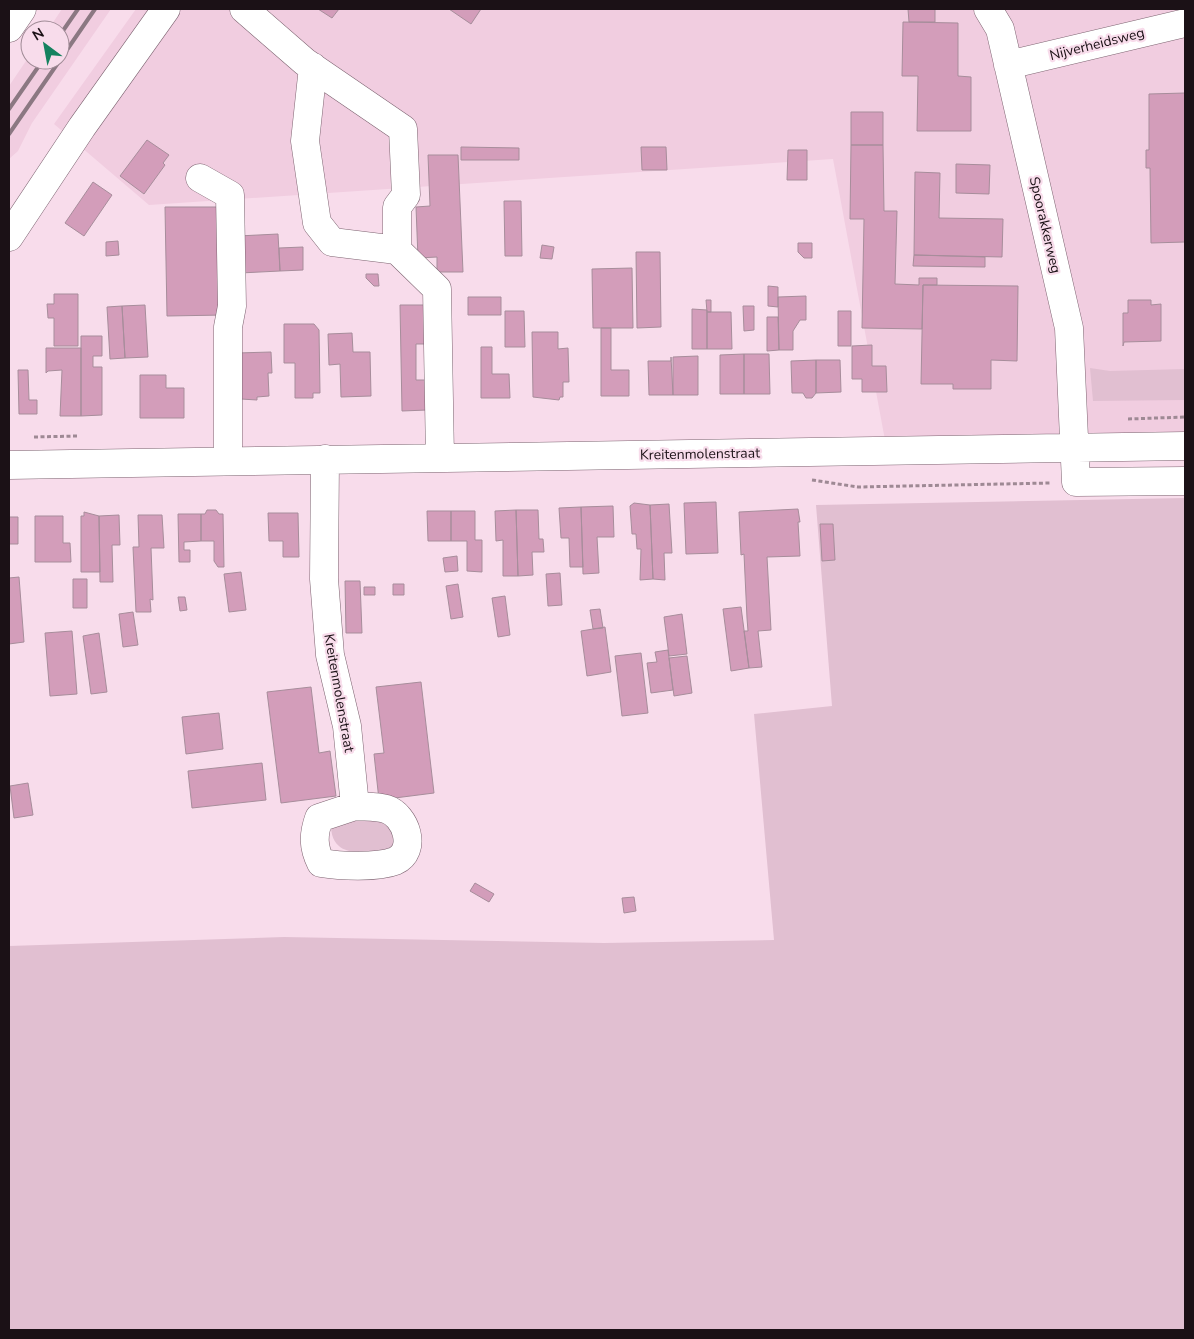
<svg xmlns="http://www.w3.org/2000/svg" width="1194" height="1339" font-family="'Nunito Sans',sans-serif">
<style>
.built{fill:#f1cde0}
.green{fill:#e1bfd1}
.building{fill:#d39dba;stroke:#a78d9b}
.lines{fill:none;stroke-linecap:round;stroke-linejoin:round}
.minor-casing{stroke:#7d6471;stroke-width:29}
.path{stroke:#9e8994;stroke-width:3;stroke-dasharray:4 2.5;stroke-linecap:butt}
.minor{stroke:#fff;stroke-width:28}
.rail{stroke:#8b7882;stroke-width:4}
.labels{text-anchor:middle;dominant-baseline:central;stroke-width:4.5;stroke-linejoin:round;paint-order:stroke}
.street-label{font-size:14px;fill:#1b1116;stroke:#f8dceb}
</style>
<rect width="100%" height="100%" fill="#f8dceb"/>
<path class="built" d="M 62,9 L 111,9 L 32,123 L 18,151 L 9,159 L 9,86 L 30,55 L 30,60 L 60,60 L 60,30 L 48,30 Z
M 136,9 L 1185,9 L 1185,436 L 887,451 L 833,159 L 149,205 L 54,124 Z"/>
<path class="green" d="M 1090,368 L 1110,371 L 1185,369 L 1185,400 L 1093,401 Z
M 1185,498 L 1185,1330 L 9,1330 L 9,946 L 284,937 L 604,943 L 774,940 L 754,714 L 832,706 L 816,505 Z
M 349,813 C 362,817 398,821 394,842 C 393,846 388,851 384,853 C 380,855 373,854 369,853 C 349,853 332,850 331,827 Z"/>
<path class="building" d="M 318,9 L 339,9 L 332,18 Z
M 449,9 L 481,9 L 471,24 Z
M 908,9 L 935,9 L 935,22 L 909,22 Z
M 903,22 L 958,23 L 958,76 L 971,77 L 971,131 L 917,131 L 918,76 L 902,76 Z
M 1185,93 L 1185,242 L 1151,243 L 1150,168 L 1146,168 L 1146,150 L 1149,150 L 1149,94 Z
M 851,112 L 883,112 L 883,145 L 851,145 Z
M 147,140 L 169,155 L 163,163 L 165,165 L 144,194 L 120,176 Z
M 851,145 L 883,145 L 884,211 L 897,211 L 895,284 L 919,285 L 919,278 L 937,278 L 937,285 L 923,285 L 922,329 L 862,328 L 864,219 L 850,219 Z
M 461,147 L 519,148 L 519,160 L 461,160 Z
M 641,147 L 666,147 L 667,170 L 642,170 Z
M 788,150 L 807,150 L 807,180 L 787,180 Z
M 428,155 L 458,155 L 463,272 L 437,272 L 437,257 L 418,258 L 416,207 L 430,206 Z
M 956,164 L 990,165 L 989,194 L 956,193 Z
M 915,172 L 940,173 L 939,218 L 1003,219 L 1002,257 L 914,255 Z
M 93,182 L 112,195 L 84,236 L 65,223 Z
M 504,201 L 521,201 L 522,256 L 505,256 Z
M 165,207 L 222,207 L 224,315 L 167,316 Z
M 278,234 L 280,271 L 240,273 L 238,236 Z
M 118,241 L 119,255 L 106,256 L 106,242 Z
M 798,243 L 812,243 L 812,258 L 804,258 L 798,252 Z
M 542,245 L 554,247 L 552,259 L 540,258 Z
M 303,247 L 303,270 L 280,271 L 279,248 Z
M 636,252 L 660,252 L 661,327 L 637,328 Z
M 914,255 L 985,257 L 985,267 L 913,266 Z
M 632,268 L 633,328 L 593,328 L 592,269 Z
M 366,274 L 378,274 L 379,286 L 374,286 L 366,278 Z
M 923,285 L 1018,286 L 1017,361 L 991,360 L 991,389 L 953,389 L 953,384 L 921,384 Z
M 768,286 L 778,287 L 778,307 L 768,306 Z
M 54,294 L 78,294 L 78,346 L 54,346 L 54,318 L 48,318 L 47,304 L 54,304 Z
M 806,296 L 806,320 L 800,320 L 793,331 L 793,350 L 779,350 L 778,297 Z
M 468,297 L 501,297 L 501,315 L 468,315 Z
M 706,300 L 711,300 L 711,312 L 707,312 Z
M 1128,300 L 1151,300 L 1151,305 L 1161,304 L 1161,341 L 1124,342 L 1123,346 L 1123,313 L 1128,313 Z
M 145,305 L 148,357 L 125,358 L 122,306 Z
M 400,305 L 425,305 L 426,344 L 416,344 L 416,380 L 427,380 L 427,410 L 402,411 Z
M 122,306 L 125,358 L 110,359 L 107,307 Z
M 743,306 L 754,306 L 754,330 L 744,331 Z
M 692,309 L 707,310 L 707,349 L 692,349 Z
M 505,311 L 524,311 L 525,347 L 505,347 Z
M 838,311 L 851,311 L 851,346 L 838,346 Z
M 707,312 L 731,312 L 732,349 L 707,349 Z
M 767,317 L 778,317 L 779,350 L 767,351 Z
M 284,324 L 314,324 L 319,330 L 320,393 L 313,393 L 313,398 L 295,398 L 295,363 L 284,363 Z
M 601,328 L 611,328 L 611,370 L 629,370 L 629,396 L 601,396 Z
M 532,332 L 558,332 L 558,349 L 568,348 L 569,382 L 563,382 L 563,397 L 560,397 L 559,400 L 533,397 Z
M 352,333 L 353,352 L 370,352 L 371,396 L 341,397 L 340,364 L 329,365 L 328,334 Z
M 81,336 L 102,336 L 102,356 L 93,356 L 93,367 L 102,367 L 102,415 L 81,416 Z
M 872,345 L 872,366 L 886,366 L 887,392 L 862,392 L 862,379 L 852,379 L 852,346 Z
M 481,347 L 492,347 L 492,374 L 509,374 L 510,398 L 481,398 Z
M 46,348 L 81,348 L 81,416 L 60,416 L 62,370 L 48,371 L 46,373 Z
M 271,352 L 272,373 L 268,373 L 269,396 L 257,397 L 257,400 L 241,399 L 237,353 Z
M 744,354 L 769,354 L 770,394 L 744,394 Z
M 744,354 L 744,394 L 720,394 L 720,355 Z
M 698,356 L 698,395 L 673,395 L 673,357 Z
M 671,357 L 673,395 L 649,395 L 648,361 L 671,361 Z
M 816,360 L 840,360 L 841,392 L 816,393 Z
M 816,360 L 816,393 L 812,398 L 806,398 L 803,393 L 792,393 L 791,361 Z
M 18,370 L 28,370 L 29,400 L 37,400 L 37,414 L 19,414 Z
M 140,375 L 166,375 L 166,388 L 184,388 L 184,418 L 140,418 Z
M 716,502 L 718,553 L 686,554 L 684,503 Z
M 634,503 L 650,505 L 653,579 L 640,580 L 641,549 L 637,549 L 636,534 L 632,534 L 630,506 Z
M 669,504 L 672,553 L 664,553 L 665,580 L 653,579 L 650,505 Z
M 613,506 L 614,537 L 597,537 L 599,573 L 583,574 L 581,507 Z
M 581,507 L 583,567 L 570,567 L 569,538 L 561,538 L 559,508 Z
M 798,509 L 800,522 L 798,522 L 800,556 L 767,557 L 771,630 L 758,631 L 762,667 L 749,668 L 744,631 L 748,631 L 747,618 L 744,554 L 741,555 L 739,512 Z
M 207,510 L 216,510 L 219,514 L 223,514 L 224,567 L 218,567 L 214,561 L 214,541 L 201,541 L 201,514 L 205,514 Z
M 516,510 L 518,576 L 503,576 L 503,540 L 496,541 L 495,511 Z
M 516,510 L 538,510 L 539,539 L 543,539 L 544,552 L 532,552 L 533,575 L 518,576 Z
M 427,511 L 451,511 L 451,541 L 428,541 Z
M 451,511 L 475,511 L 475,540 L 482,540 L 482,572 L 467,571 L 467,541 L 451,541 Z
M 84,512 L 99,516 L 100,572 L 81,572 L 81,516 L 84,516 Z
M 268,513 L 298,513 L 299,557 L 283,557 L 283,541 L 269,541 Z
M 178,514 L 201,514 L 201,541 L 184,542 L 184,550 L 190,550 L 190,562 L 179,562 Z
M 119,515 L 120,545 L 112,545 L 113,582 L 100,582 L 99,516 Z
M 138,515 L 162,515 L 164,548 L 151,548 L 153,600 L 150,599 L 151,612 L 136,612 L 133,547 L 139,547 Z
M 35,516 L 63,516 L 63,543 L 70,543 L 71,562 L 35,562 Z
M 9,517 L 18,517 L 18,544 L 9,544 Z
M 820,524 L 833,524 L 835,560 L 822,561 Z
M 457,556 L 458,571 L 445,572 L 443,558 Z
M 241,572 L 246,610 L 229,612 L 224,574 Z
M 560,573 L 562,605 L 548,606 L 546,574 Z
M 19,577 L 24,642 L 9,644 L 9,578 Z
M 73,579 L 87,579 L 87,608 L 73,608 Z
M 345,581 L 360,581 L 362,633 L 346,633 Z
M 393,584 L 404,584 L 404,595 L 393,595 Z
M 458,584 L 463,617 L 451,619 L 446,586 Z
M 364,587 L 375,587 L 375,595 L 364,595 Z
M 505,596 L 510,635 L 498,637 L 492,598 Z
M 178,597 L 185,597 L 187,610 L 180,611 Z
M 741,607 L 749,668 L 731,671 L 723,609 Z
M 600,609 L 603,628 L 593,629 L 590,610 Z
M 133,612 L 138,645 L 123,647 L 119,614 Z
M 682,614 L 687,654 L 669,656 L 664,617 Z
M 605,627 L 611,672 L 587,676 L 581,631 Z
M 72,631 L 77,694 L 50,696 L 45,633 Z
M 99,633 L 107,692 L 91,694 L 83,636 Z
M 668,650 L 673,690 L 651,693 L 647,663 L 657,662 L 655,652 Z
M 641,653 L 648,713 L 622,716 L 615,656 Z
M 687,656 L 692,693 L 674,696 L 669,658 Z
M 421,682 L 434,793 L 379,800 L 374,754 L 384,753 L 376,687 Z
M 311,687 L 319,753 L 330,751 L 336,796 L 281,803 L 267,692 Z
M 219,713 L 223,749 L 186,754 L 182,717 Z
M 262,763 L 266,800 L 192,808 L 188,771 Z
M 28,783 L 33,815 L 14,818 L 10,786 Z
M 475,883 L 494,894 L 489,902 L 470,891 Z
M 634,897 L 636,911 L 624,913 L 622,898 Z"/>
<g class="lines">
<defs>
<path id="minor" d="M 244,9 L 305,62 L 403,129 L 406,195 L 397,207 L 397,250 L 437,289 L 440,458
M 988,9 L 1000,29 L 1069,328 L 1076,482 L 1185,481
M 9,28 L 22,9
M 1008,65 L 1185,23
M 313,67 L 305,141 L 317,223 L 332,242 L 397,250
M 200,178 L 230,195 L 232,306 L 228,327 L 228,461
M 9,237 L 82,127 L 166,9
M 325,459 L 324,579 L 330,655 L 347,726 L 355,806 L 319,818 C 313,835 313,847 321,863 C 339,866 377,868 395,861 C 418,851 406,815 386,809 C 376,806 364,807 355,806
M 9,465 L 1185,446"/>
</defs>
<use href="#minor" class="minor-casing"/>
<path class="path" d="M 1128,419 L 1185,417
M 34,437 L 77,436
M 812,480 L 858,487 L 1050,483"/>
<use href="#minor" class="minor"/>
<path class="rail" d="M 60,35 L 78,9
M 60,60 L 95,9
M 9,109 L 43,60
M 9,134 L 60,60"/>
</g>
<g class="labels">
<g class="street-label">
<text transform="translate(1097 44) rotate(-14)">Nijverheidsweg</text>
<text transform="translate(1045 225) rotate(77)">Spoorakkerweg</text>
<text transform="translate(700 454) rotate(-1)">Kreitenmolenstraat</text>
<text transform="translate(339 693) rotate(80)">Kreitenmolenstraat</text>
</g>
</g>
<rect width="1194" height="1339" fill="none" stroke="#1b1116" stroke-width="20"/>
<g transform="translate(45 45) rotate(328)"><circle r="24" fill="#f8dceb" stroke="#a08b96"/>
<path d="M0-4L9 19L0 12L-9 19Z" fill="#15825f"/>
<text y="-8" font-size="14" font-weight="bold" text-anchor="middle" fill="#1b1116">N</text>
</g>
</svg>
